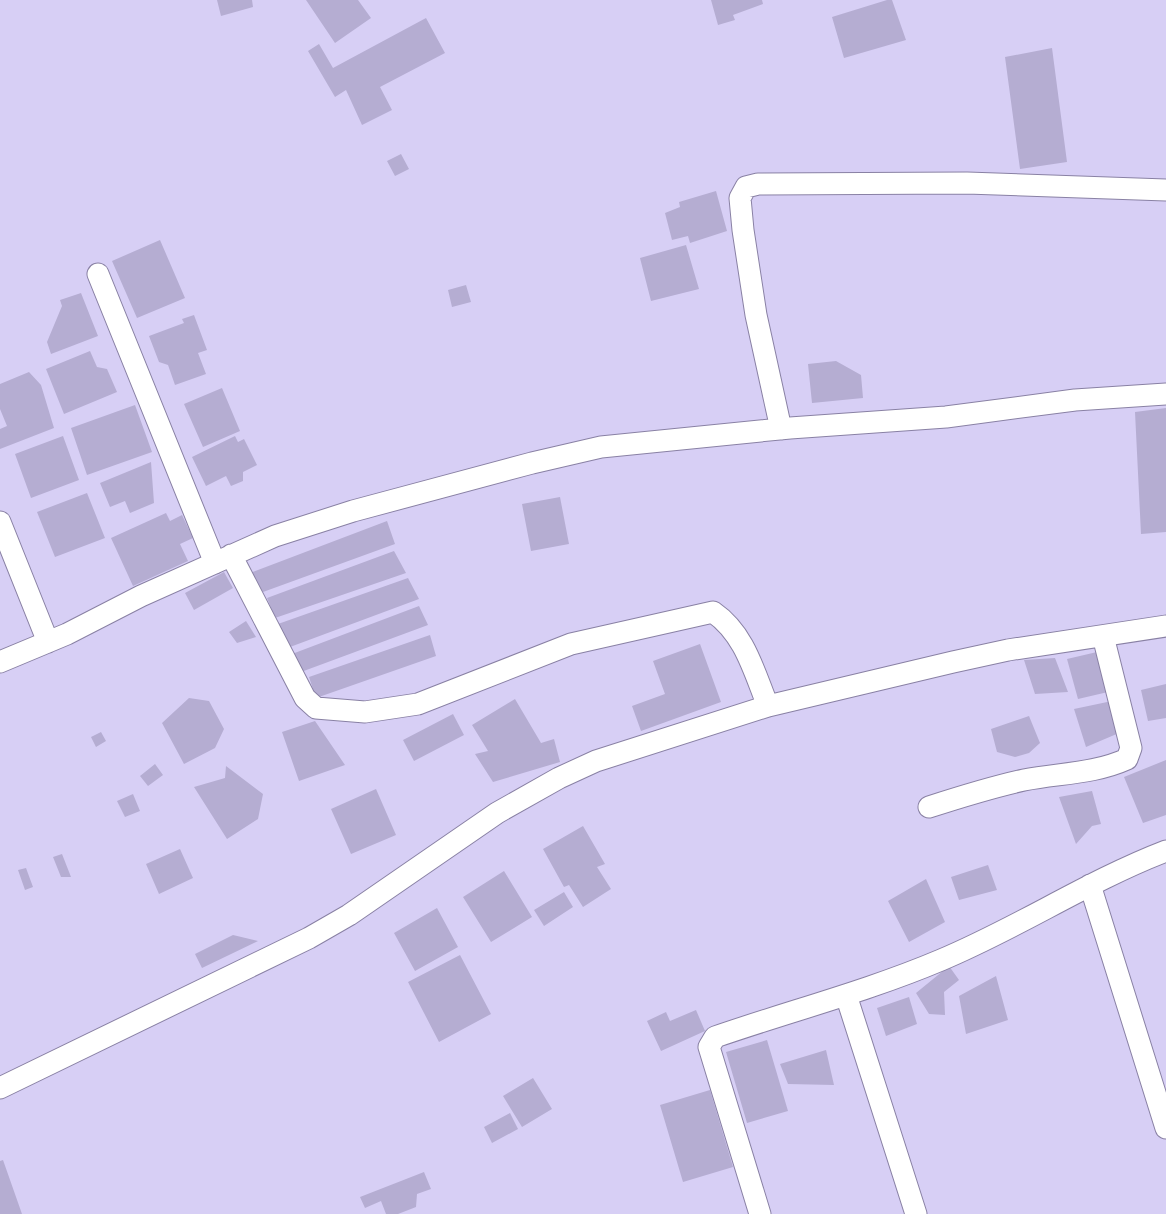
<svg xmlns="http://www.w3.org/2000/svg" width="1166" height="1214" font-family="Lora,serif">
<style>
.building{fill:#b5add2}
.lines{fill:none;stroke-linecap:round;stroke-linejoin:round}
.minor-casing{stroke:#8981a4;stroke-width:23}
.minor{stroke:#fff;stroke-width:21}
</style>
<rect width="100%" height="100%" fill="#d7cff5"/>
<path class="building" d="M 217,0 L 252,0 L 253,7 L 221,16 Z
M 306,0 L 358,0 L 371,18 L 335,43 Z
M 711,0 L 762,0 L 763,4 L 733,15 L 735,20 L 718,25 Z
M 887,0 L 892,0 L 906,40 L 844,58 L 832,17 Z
M 426,18 L 445,53 L 380,87 L 392,110 L 362,125 L 346,90 L 335,97 L 308,51 L 319,44 L 333,68 Z
M 1052,48 L 1067,162 L 1020,169 L 1005,57 Z
M 401,154 L 409,169 L 395,176 L 387,161 Z
M 716,191 L 727,231 L 690,243 L 688,236 L 672,240 L 665,213 L 680,207 L 679,202 Z
M 160,240 L 185,298 L 137,318 L 112,261 Z
M 686,245 L 699,289 L 651,301 L 640,258 Z
M 466,285 L 471,302 L 452,307 L 448,290 Z
M 81,293 L 98,336 L 51,354 L 47,342 L 62,306 L 60,300 Z
M 194,315 L 207,350 L 198,353 L 206,374 L 175,385 L 168,365 L 159,362 L 149,336 L 184,323 L 182,319 Z
M 90,351 L 97,367 L 107,369 L 117,392 L 64,414 L 46,369 Z
M 836,361 L 861,375 L 863,398 L 812,403 L 808,364 Z
M 29,372 L 41,385 L 54,428 L 0,449 L 0,429 L 7,426 L 0,409 L 0,384 Z
M 222,388 L 240,431 L 203,447 L 184,404 Z
M 135,405 L 152,452 L 87,475 L 71,428 Z
M 1166,408 L 1166,532 L 1141,534 L 1135,412 Z
M 63,436 L 79,480 L 31,498 L 15,454 Z
M 235,436 L 238,442 L 244,439 L 257,465 L 243,472 L 243,481 L 231,486 L 226,476 L 206,486 L 192,457 Z
M 151,462 L 154,503 L 130,513 L 125,501 L 110,507 L 100,483 Z
M 87,493 L 105,538 L 55,557 L 37,512 Z
M 560,497 L 569,544 L 531,551 L 522,504 Z
M 166,513 L 170,521 L 182,515 L 193,538 L 180,544 L 188,561 L 133,586 L 111,538 Z
M 387,521 L 395,544 L 263,592 L 250,573 Z
M 394,551 L 406,573 L 275,618 L 267,598 Z
M 224,572 L 233,588 L 194,610 L 185,593 Z
M 408,578 L 419,599 L 290,647 L 278,624 Z
M 419,606 L 428,625 L 301,672 L 292,654 Z
M 246,621 L 256,637 L 237,643 L 229,632 Z
M 430,635 L 436,656 L 316,698 L 309,677 Z
M 700,644 L 721,702 L 641,731 L 632,706 L 665,694 L 653,661 Z
M 1097,652 L 1108,692 L 1078,699 L 1067,659 Z
M 1055,658 L 1068,692 L 1035,694 L 1024,660 Z
M 1166,684 L 1166,718 L 1148,721 L 1141,690 Z
M 189,698 L 209,701 L 224,729 L 215,748 L 184,764 L 162,723 Z
M 515,699 L 541,743 L 554,739 L 560,762 L 493,782 L 475,754 L 488,751 L 472,725 Z
M 1112,701 L 1119,733 L 1086,747 L 1074,709 Z
M 453,714 L 464,735 L 414,761 L 403,740 Z
M 1029,716 L 1040,743 L 1029,753 L 1015,757 L 997,752 L 991,729 Z
M 315,721 L 345,765 L 299,781 L 282,732 Z
M 101,732 L 106,741 L 96,747 L 91,737 Z
M 1166,760 L 1166,815 L 1143,823 L 1124,777 Z
M 155,764 L 163,775 L 148,786 L 140,776 Z
M 226,766 L 263,794 L 258,819 L 227,839 L 194,787 L 225,778 Z
M 376,789 L 396,835 L 351,854 L 331,809 Z
M 1092,791 L 1101,824 L 1092,826 L 1076,844 L 1059,797 Z
M 133,794 L 140,811 L 125,817 L 117,801 Z
M 583,826 L 605,864 L 597,867 L 611,889 L 583,907 L 569,885 L 564,887 L 543,849 Z
M 180,849 L 193,878 L 159,894 L 146,864 Z
M 62,854 L 71,877 L 61,877 L 53,857 Z
M 988,865 L 997,890 L 959,900 L 951,877 Z
M 26,868 L 33,887 L 25,890 L 18,870 Z
M 504,871 L 532,917 L 491,942 L 463,897 Z
M 926,879 L 945,922 L 909,942 L 888,901 Z
M 564,892 L 573,907 L 544,926 L 534,910 Z
M 437,908 L 458,947 L 415,971 L 394,933 Z
M 233,935 L 258,941 L 202,968 L 195,954 Z
M 460,955 L 491,1014 L 439,1042 L 408,982 Z
M 949,966 L 959,980 L 944,992 L 945,1015 L 929,1014 L 916,993 Z
M 996,976 L 1008,1020 L 966,1034 L 959,996 Z
M 909,997 L 917,1024 L 886,1036 L 877,1008 Z
M 696,1010 L 705,1031 L 661,1051 L 647,1021 L 666,1012 L 670,1021 Z
M 767,1040 L 788,1111 L 747,1123 L 726,1052 Z
M 826,1050 L 834,1085 L 788,1084 L 780,1064 Z
M 533,1078 L 552,1109 L 522,1127 L 503,1096 Z
M 710,1090 L 733,1167 L 683,1182 L 660,1105 Z
M 510,1113 L 518,1129 L 492,1143 L 484,1127 Z
M 3,1160 L 22,1214 L 0,1214 L 0,1161 Z
M 424,1172 L 431,1189 L 417,1194 L 416,1207 L 398,1214 L 386,1214 L 381,1201 L 365,1208 L 360,1197 Z"/>
<g class="lines">
<defs>
<path id="minor" d="M 98,274 L 215,563
M 781,429 L 756,315 L 743,230 L 740,198 L 746,187 L 758,184 L 967,183 L 1166,190
M 0,522 L 48,642
M 231,555 L 305,698 L 316,708 L 365,712 L 418,704 L 571,644 L 713,612 C 745,634 754,672 768,706
M 0,662 L 67,634 L 141,596 L 275,536 L 353,511 L 532,463 L 601,447 L 790,428 L 946,417 L 1075,400 L 1166,394
M 929,807 C 960,797 992,787 1024,780 C 1059,773 1094,774 1127,759 L 1131,748 L 1103,636
M 1090,885 L 1166,1128
M 846,995 L 916,1214
M 0,1088 L 309,938 L 349,915 L 497,813 L 559,778 L 596,761 L 768,706 L 953,662 L 1008,650 L 1166,626
M 760,1214 L 709,1047 L 715,1037 C 790,1011 868,991 941,960 C 1018,928 1088,881 1166,851"/>
</defs>
<use href="#minor" class="minor-casing"/>
<use href="#minor" class="minor"/>
</g>
</svg>
